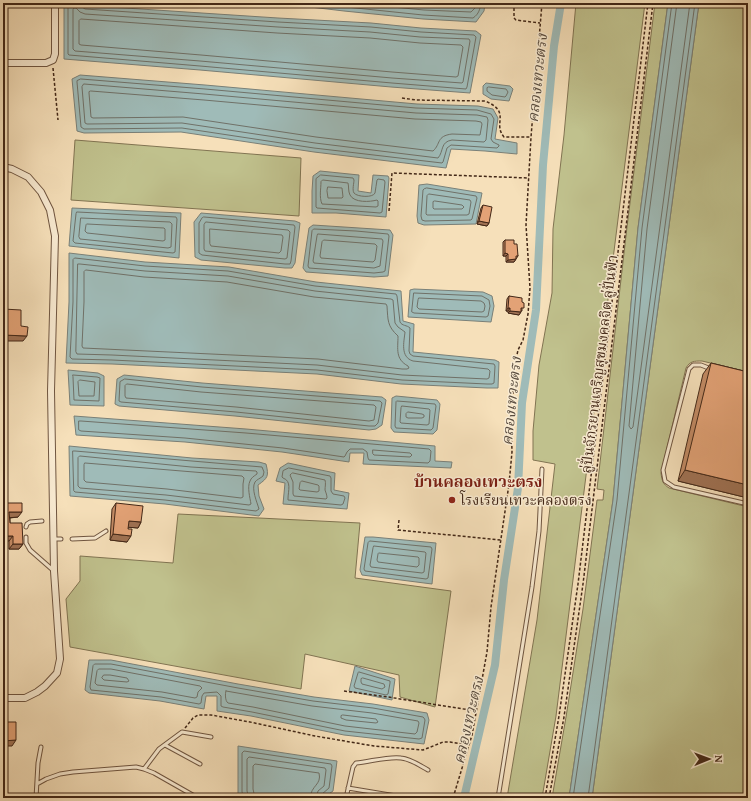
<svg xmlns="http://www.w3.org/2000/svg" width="751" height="801" font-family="'Gentium Book Plus','Noto Serif Thai',serif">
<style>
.green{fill:#c0c18d;stroke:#817452}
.water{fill:#9fbbb8;stroke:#7a8078}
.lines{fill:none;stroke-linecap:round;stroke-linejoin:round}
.shore{stroke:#707168;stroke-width:1}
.canal{stroke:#9fbbb8;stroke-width:8}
.lane-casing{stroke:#6f5540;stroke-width:5}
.street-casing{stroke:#6f5540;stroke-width:8}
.path{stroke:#422717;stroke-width:1.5;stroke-dasharray:3 2;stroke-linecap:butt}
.lane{stroke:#f9ebd2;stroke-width:3}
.street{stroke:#f9ebd2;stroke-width:6}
.wall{fill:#c38b65;stroke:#422717}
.shaded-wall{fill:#9f7153;stroke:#422717}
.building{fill:#e3a276;stroke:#422717}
.poi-dot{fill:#8f2418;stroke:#f9ebd2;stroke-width:1.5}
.labels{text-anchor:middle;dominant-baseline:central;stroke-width:3;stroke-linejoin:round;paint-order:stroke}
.street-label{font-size:14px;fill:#422717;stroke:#f9ebd2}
.poi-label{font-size:14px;fill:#422717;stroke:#f9ebd2;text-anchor:start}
.water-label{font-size:15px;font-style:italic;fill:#594c3f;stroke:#f9ebd2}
.quarter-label{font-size:16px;font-weight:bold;fill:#7a1f14;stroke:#f9ebd2}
</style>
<rect width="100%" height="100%" fill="#f6e0ba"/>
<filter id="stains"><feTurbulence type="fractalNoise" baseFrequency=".005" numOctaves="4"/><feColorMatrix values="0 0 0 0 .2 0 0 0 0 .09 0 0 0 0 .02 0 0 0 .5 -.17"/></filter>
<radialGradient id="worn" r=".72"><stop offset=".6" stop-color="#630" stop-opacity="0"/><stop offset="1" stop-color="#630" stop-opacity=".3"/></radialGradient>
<path class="green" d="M 576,3 L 645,3 L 556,716 L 542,798 L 507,798 L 537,620 L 555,464 L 533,460 L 533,431 L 539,365 L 552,293 L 553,229 L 564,135 Z
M 655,3 L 668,3 L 638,228 L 613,500 L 569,798 L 552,798 L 566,717 L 583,609 L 597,500 L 603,500 L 604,490 L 597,489 L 627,227 Z
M 699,3 L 748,3 L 748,372 L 702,361 C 694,361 690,361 686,368 L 661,473 C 662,481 663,484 669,488 L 748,507 L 748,798 L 592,798 Z
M 75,140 L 301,158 L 299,216 L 71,200 Z
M 178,514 L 360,523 L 355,578 L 451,591 L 435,707 L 400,697 L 399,675 L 305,654 L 301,689 L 70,647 L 66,599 L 80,581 L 80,556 L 173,563 Z"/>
<path class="water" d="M 254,3 L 485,3 L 484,11 L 476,22 L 423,19 L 344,11 L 285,4 Z
M 668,3 L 699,3 L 592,798 L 569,798 L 613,500 L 638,228 Z
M 64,4 L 278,18 L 371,23 L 421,28 L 476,31 L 481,35 L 470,93 L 391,87 L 200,70 L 64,59 Z
M 80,75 L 205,85 L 417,104 L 478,106 L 493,109 L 498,118 L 495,139 L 517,143 L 517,154 L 485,151 L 451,149 L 446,168 L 314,152 L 181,132 L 84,133 L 77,131 L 72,79 Z
M 486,83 L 510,86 L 513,89 L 509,101 L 491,99 L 483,94 L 483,86 Z
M 320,171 L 359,175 L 358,191 L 371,193 L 373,175 L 388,176 L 389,178 L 386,217 L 336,213 L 312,213 L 312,191 L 313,176 Z
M 427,184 L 482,193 L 476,224 L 424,225 L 418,223 L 417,216 L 419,185 Z
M 72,208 L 181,213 L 179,258 L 69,246 Z
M 201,213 L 295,221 L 300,223 L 295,263 L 292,268 L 285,268 L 201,260 L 195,257 L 194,222 Z
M 313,225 L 390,230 L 393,235 L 388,276 L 374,277 L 306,272 L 303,268 L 309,228 Z
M 69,253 L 145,262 L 229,267 L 316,282 L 401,291 L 403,321 L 414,324 L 413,352 L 495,360 L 499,362 L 498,388 L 487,388 L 401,384 L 317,374 L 112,364 L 66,363 L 69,302 Z
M 414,289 L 483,292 L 492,296 L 494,306 L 491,322 L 408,317 L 410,290 Z
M 68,370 L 98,373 L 104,376 L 104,406 L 70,405 Z
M 124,375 L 202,383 L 382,397 L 386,400 L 382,425 L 376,429 L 369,430 L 235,416 L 119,406 L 115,404 L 117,379 Z
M 396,396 L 437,400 L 440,404 L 437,430 L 433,434 L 394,432 L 391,428 L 392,398 Z
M 74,416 L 246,429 L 435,446 L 435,461 L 452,462 L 451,468 L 363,464 L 364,453 L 350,453 L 349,462 L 282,452 L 185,442 L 76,435 Z
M 69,446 L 192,458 L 259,462 L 266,464 C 269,476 268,478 258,485 L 259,496 L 264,509 L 259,516 L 165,504 L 70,496 Z
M 288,463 L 335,473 L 334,490 L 349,493 L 347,509 L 283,504 L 285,483 L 276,481 L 280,468 Z
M 365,537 L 373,537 L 436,543 L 432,584 L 362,575 L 360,570 Z
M 89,660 L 111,660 L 238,684 L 314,697 L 373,704 L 427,713 L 429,720 L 424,744 L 344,735 L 251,716 L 217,711 L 217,696 L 206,696 L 204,709 L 160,701 L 89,693 L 85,690 Z
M 355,666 L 395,679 L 392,700 L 349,691 Z
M 238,746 L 337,761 L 333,791 L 323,798 L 243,798 L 243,796 L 238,796 Z"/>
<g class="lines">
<path class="shore" d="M 68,3 L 68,54 L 69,55 L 200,66 L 392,83 L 466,89 L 467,87 L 476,37 L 474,35 L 421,32 L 371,27 L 278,22 L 85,9 L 82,7 L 81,3
M 308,3 L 423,15 L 473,18 C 479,14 480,9 481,3
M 351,3 L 424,10 L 471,12 L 475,8 L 476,3
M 411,3 L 467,6 L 469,5 L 470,3
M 677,3 L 647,229 L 629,426 L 631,429 L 633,427 L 690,3
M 74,8 L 76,8 L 80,12 L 85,14 L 278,27 L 370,32 L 420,37 L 469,39 L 470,41 L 463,82 L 462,83 L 392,78 L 200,61 L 75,51 L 73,49 L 73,10 Z
M 81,19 L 277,33 L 370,38 L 420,43 L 461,45 L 463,47 L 458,76 L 456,77 L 392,72 L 201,55 L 81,45 L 79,44 L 79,21 Z
M 81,79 L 205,89 L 416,108 L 477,110 L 491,114 L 494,119 L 491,139 L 493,142 L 499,145 L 499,146 L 497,148 L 451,145 L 447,148 L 443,162 L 442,163 L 314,148 L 182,128 L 84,129 L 81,127 L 77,82 L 77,81 Z
M 84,84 L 204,94 L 416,113 L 477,115 L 487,117 L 488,120 L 486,140 L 484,142 L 452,140 C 440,142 444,151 438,158 L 315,143 L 182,123 L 87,124 L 85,123 L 82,87 Z
M 489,87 L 506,89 L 508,92 L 506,96 L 505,97 L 492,95 L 487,91 L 487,88 Z
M 91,91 L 204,100 L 415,119 L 476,121 L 481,122 L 482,124 L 480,135 L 452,134 C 436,136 441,144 433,151 L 316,137 L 183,117 L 93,118 L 91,117 L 89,93 L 89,92 Z
M 321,175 L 353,178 L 354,180 C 354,183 352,190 354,193 C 357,197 373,198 375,193 C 376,189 376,184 377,180 L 378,179 L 384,180 L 385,182 L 382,212 L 380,213 L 317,208 L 316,207 L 316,179 Z
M 323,180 L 348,183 C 349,187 348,191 350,195 C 354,203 370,202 377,200 L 378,201 L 378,206 L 376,207 L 322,204 C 319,197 321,189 321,182 Z
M 328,187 L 342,188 L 343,197 L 342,198 L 328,198 L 327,191 Z
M 427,188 L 476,196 L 477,198 L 472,219 L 471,220 L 425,221 L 422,220 L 421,216 L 423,190 L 424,189 Z
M 429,194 L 470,200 L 471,202 L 469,214 L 467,215 L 427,215 L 426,214 L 427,196 Z
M 435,201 L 462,205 L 464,207 L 462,209 L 434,209 L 433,208 L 433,202 Z
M 77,212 L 176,217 L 177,219 L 175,252 L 173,253 L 75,243 L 73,241 L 76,214 Z
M 204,217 L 294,225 L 295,227 L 291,261 L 290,264 L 285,264 L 202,255 L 199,253 L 199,223 L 202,218 Z
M 81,218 L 170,222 L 172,224 L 171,247 L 168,248 L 80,239 L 79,237 Z
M 206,222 L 288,230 L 290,232 L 287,258 L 285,259 L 205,251 L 204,249 L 204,225 Z
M 87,224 L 164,228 L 165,229 L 165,240 L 163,241 L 87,233 L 85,231 L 86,225 Z
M 210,229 L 282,235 L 283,237 L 281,251 L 279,253 L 211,246 L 210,244 Z
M 314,229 L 356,231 L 388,234 L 389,236 L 385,271 L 383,272 L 374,273 L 309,268 L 308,266 L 312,231 Z
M 318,234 L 382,239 L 383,241 L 380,266 L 374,268 L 314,263 L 313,261 L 317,236 Z
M 324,240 L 375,244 L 377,246 L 375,260 L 373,262 L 321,258 L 320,256 L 322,242 Z
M 75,258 L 145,266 L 228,271 L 315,286 L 396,294 L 397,296 L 400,322 C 402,326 407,325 410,328 L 409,351 L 410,354 L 413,356 L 494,364 L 495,366 L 494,383 L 492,384 L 487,384 L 402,380 L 317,370 L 112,360 L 72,359 L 70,357 L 73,302 L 73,260 Z
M 78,264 L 80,264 L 145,271 L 228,276 L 315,291 L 391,299 L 393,300 L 395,323 L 398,327 L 405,332 C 404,342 400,357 413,361 L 488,369 L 490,371 L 489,378 L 487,379 L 402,375 L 317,365 L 112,355 L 77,354 L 76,352 Z
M 86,270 L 144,277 L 227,282 L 314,297 L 386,304 L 387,306 C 388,320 387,326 398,336 C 398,349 395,359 408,366 L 409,368 L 407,369 L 402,369 L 318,359 L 83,348 L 82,346 L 84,302 L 84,272 Z
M 414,293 L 482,296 L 489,300 L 490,306 L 488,316 L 486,317 L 414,313 L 412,312 Z
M 419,298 L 481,301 L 484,303 L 485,306 L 484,311 L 482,312 L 419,309 L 417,307 L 418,300 Z
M 73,375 L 97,377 L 100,378 L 99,401 L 74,400 L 73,377 Z
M 125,379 L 202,387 L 380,401 L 382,403 L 378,423 L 375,426 L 369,426 L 236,412 L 121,402 L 119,401 L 120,382 Z
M 80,380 L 95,382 L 94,396 L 79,396 L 78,382 Z
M 127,384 L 201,392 L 374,405 L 376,407 L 374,420 L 369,421 L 236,407 L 126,398 L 125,396 L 125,386 Z
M 397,401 L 435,404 L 436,406 L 433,428 L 431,430 L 396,428 L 395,426 L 396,402 Z
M 402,406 L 429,409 L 430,410 L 429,424 L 427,425 L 401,423 L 400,422 L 401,408 Z
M 408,412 L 422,414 L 424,415 L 424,417 L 422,418 L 408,418 L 406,417 L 406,414 Z
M 79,421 L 81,421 L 246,433 L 429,449 L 431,451 L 430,461 L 428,463 L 369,460 L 368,458 L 367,452 L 363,449 L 350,449 L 347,452 L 345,456 L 344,457 L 283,448 L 185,438 L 81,431 L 79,430 Z
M 373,450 L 410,453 L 412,455 L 410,457 L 374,455 L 373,454 Z
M 73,451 L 75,451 L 262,467 L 264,472 L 263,476 C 261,478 256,480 255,482 C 251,489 257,502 259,509 L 256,511 L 165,500 L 75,492 L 74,491 Z
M 80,456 L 191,467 L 256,471 L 257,472 L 257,474 C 254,476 251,478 250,481 C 247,487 250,498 251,504 L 249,505 L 166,495 L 80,488 L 78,486 L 78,458 Z
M 85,463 L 242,476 L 244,478 L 243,484 L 243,497 L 241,498 L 167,489 L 86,482 L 84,480 L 84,465 Z
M 289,468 L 330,476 L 331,478 L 331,491 L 333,494 L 344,496 L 345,498 L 343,504 L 341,505 L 288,500 L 288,499 C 288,491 292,481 283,478 L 282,477 L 283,471 Z
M 293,473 L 325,480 C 326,483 325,487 325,490 C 326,493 327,495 327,498 L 326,499 L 294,496 L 293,494 L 293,482 L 290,475 L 291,474 Z
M 302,481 L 318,485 L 319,486 L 319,491 L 317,492 L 300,490 L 299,489 L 300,483 Z
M 370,541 L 431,547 L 432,549 L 428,578 L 426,579 L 365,571 L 364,569 L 368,543 Z
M 374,546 L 425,552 L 426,553 L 424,572 L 422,573 L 371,567 L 370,565 L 373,548 Z
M 379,553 L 418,557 L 419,558 L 419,565 L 417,567 L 378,562 L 377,560 L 378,554 Z
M 95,664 L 111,664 L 238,688 L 313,701 L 373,708 L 423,717 L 424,718 L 425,720 L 422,738 L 419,739 L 345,731 L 252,712 L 223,707 L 221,706 L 221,696 L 217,692 L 204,693 L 202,696 L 201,703 L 199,704 L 161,697 L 91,690 L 90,687 L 93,666 Z
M 99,669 L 111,669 L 200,686 L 202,688 L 198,692 L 197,697 L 195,698 L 162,692 L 97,685 L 95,683 L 97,671 Z
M 359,672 L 390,681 L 390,683 L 388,694 L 386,695 L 355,688 L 354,686 L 358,673 Z
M 104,675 L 110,675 L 127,678 L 129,681 L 127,682 L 104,680 L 102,678 Z
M 363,678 L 384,684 L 385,687 L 382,689 L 362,684 L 361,682 L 361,679 Z
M 226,691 L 312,706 L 372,713 L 418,721 L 419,723 L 417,732 L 415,734 L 345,726 L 253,707 L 228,703 C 225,701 225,693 226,691 Z
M 343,715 L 376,719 L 378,722 L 376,723 L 346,720 L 341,718 L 341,716 Z
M 244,798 L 242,792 L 242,753 L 244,751 L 331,764 L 332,766 L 329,788 L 322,794 L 321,798
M 249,798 L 247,791 L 247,759 L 249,757 L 325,768 L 326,770 L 324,786 L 318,791 L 316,798
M 255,798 L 253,789 L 253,766 L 255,764 L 319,773 C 322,785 311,785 310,798
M 573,798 L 617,500 L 642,228 L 672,3
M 588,798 L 695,3"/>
<path class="canal" d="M 464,798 L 495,665 L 504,580 L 518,488 L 522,403 L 536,310 L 543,165 L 554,46 L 561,3"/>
<defs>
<path id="lane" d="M 711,369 L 701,365 L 693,365 L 689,369 L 663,470 L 665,481 L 674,487 L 748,504
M 26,527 L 27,524 L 30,522 L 42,521
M 26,537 L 26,543 L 30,550 L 54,571
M 53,539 L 61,539
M 72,539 L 95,538 L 106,531
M 165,745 L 200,764
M 144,769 L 159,749 L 182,732 L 211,737
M 37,784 L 46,779 L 60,774 L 73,772 L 136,767 L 144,769 L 154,773 L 198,798
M 348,788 L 408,798
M 36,798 L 38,763 L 41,747
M 346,798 L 353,767 L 356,763 C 369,762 389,756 401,758 C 411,759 419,765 428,770
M 498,798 L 532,587 L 539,531 L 542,469"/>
<path id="street" d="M 3,63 L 46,63 L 53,60 L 55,54 L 55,3
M 3,167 L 12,169 L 28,177 L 41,192 L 50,210 L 55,236 L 51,391 L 54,571 L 60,659 L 57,673 L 45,686 L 37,692 L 25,698 L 3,698"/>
</defs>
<use href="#lane" class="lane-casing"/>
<use href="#street" class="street-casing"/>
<path class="path" d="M 514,3 L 514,18 L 516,20 L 540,23
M 53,68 L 58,120
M 402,98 L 416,100 L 485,101 C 512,112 492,123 504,137 L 531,137
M 389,211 L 392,173 L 529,178
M 509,484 L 535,486
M 399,520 L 398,530 L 501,540
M 344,691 L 388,697 L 476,711
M 185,728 L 193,718 L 198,715 L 211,715 L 250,722 L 315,736 L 374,746 L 423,750 L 443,742 L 450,742 L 468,745
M 453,798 L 472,735 L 487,652 L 491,607 L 509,484 L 512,452 L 511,418 L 515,365 L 518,350 L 523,340 L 528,314 L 530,288 L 526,225 L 531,137 L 542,3
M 545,798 L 559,716 L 578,584 L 648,3
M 549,798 L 564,717 L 583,584 L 653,3"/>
<use href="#lane" class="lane"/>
<use href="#street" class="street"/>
</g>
<path class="wall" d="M 483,205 L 489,223 L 487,226 L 477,224 L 481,208 Z
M 505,240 L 514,244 L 518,256 L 514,262 L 506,262 L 506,256 L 503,256 L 503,242 Z
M 509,296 L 522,302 L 522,311 L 521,311 L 519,315 L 508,313 L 508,311 L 506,311 L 507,299 Z
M 711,363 L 748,372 L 748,498 L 678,481 L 703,374 Z
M 3,503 L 18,517 L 10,518 L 10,523 L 23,544 L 19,549 L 9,549 L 9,541 Z
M 116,503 L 141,522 L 138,528 L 128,527 L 127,542 L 110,540 L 112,509 Z"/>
<path class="shaded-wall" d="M 479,221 L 489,223 L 487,226 L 477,224 Z
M 505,253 L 508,254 L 506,256 L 503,256 Z
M 516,259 L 514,262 L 506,262 L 508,260 Z
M 508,308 L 510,308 L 508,311 L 506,311 Z
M 510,311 L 521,312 L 519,315 L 508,313 Z
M 3,335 L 27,336 L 23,341 L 3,341 Z
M 685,470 L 748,485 L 748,498 L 678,481 Z
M 9,512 L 22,512 L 18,517 L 6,518 Z
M 129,521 L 141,522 L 138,528 L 125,527 Z
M 113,534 L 131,536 L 127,542 L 110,540 Z
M 3,536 L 13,536 L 9,541 L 3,541 Z
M 13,544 L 23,544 L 19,549 L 9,549 Z
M 16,740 L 12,746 L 3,746 L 3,741 Z"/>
<path class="building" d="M 483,205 L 492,207 L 489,223 L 479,221 Z
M 505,240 L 514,240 L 514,244 L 517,244 L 518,256 L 516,256 L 516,259 L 508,260 L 508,254 L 505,253 Z
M 509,296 L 522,298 L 522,302 L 524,303 L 524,308 L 521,308 L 521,312 L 510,311 L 510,308 L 508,308 Z
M 3,309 L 21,310 L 21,326 L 28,327 L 27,336 L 3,335 Z
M 711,363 L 748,372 L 748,485 L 685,470 Z
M 3,503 L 22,503 L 22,512 L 9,512 L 10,523 L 22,523 L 23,544 L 13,544 L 13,536 L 3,536 Z
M 116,503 L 143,506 L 141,522 L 129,521 L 128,529 L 132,529 L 131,536 L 113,534 Z
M 3,722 L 16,722 L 16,740 L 3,741 Z"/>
<circle class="poi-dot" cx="452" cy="500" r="4"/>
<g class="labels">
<g class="street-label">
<text transform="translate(599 364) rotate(-83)">ลู่ปั่นจักรยานเจริญสุขมงคลจิต ลู่ปั่นฟ้า</text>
</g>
<g class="poi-label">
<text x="460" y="500">โรงเรียนเทวะคลองตรง</text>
</g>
<g class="water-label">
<text transform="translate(537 78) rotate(-84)">คลองเทวะตรง</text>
<text transform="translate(511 401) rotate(-84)">คลองเทวะตรง</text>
<text transform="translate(468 720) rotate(-77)">คลองเทวะตรง</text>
</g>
<g class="quarter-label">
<text x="478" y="481">บ้านคลองเทวะตรง</text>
</g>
</g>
<rect width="751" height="801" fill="none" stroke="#f6e0ba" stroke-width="16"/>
<rect x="4" y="4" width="743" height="793" fill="none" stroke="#422717" stroke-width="2"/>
<rect x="8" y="8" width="735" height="785" fill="none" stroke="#422717"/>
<g transform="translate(709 759) rotate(89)" stroke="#f9ebd2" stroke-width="3" paint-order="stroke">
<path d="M0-3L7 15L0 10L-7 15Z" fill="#422717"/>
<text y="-6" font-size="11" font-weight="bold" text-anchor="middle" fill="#422717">N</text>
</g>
<rect width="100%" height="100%" filter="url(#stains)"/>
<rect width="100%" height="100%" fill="url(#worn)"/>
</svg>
